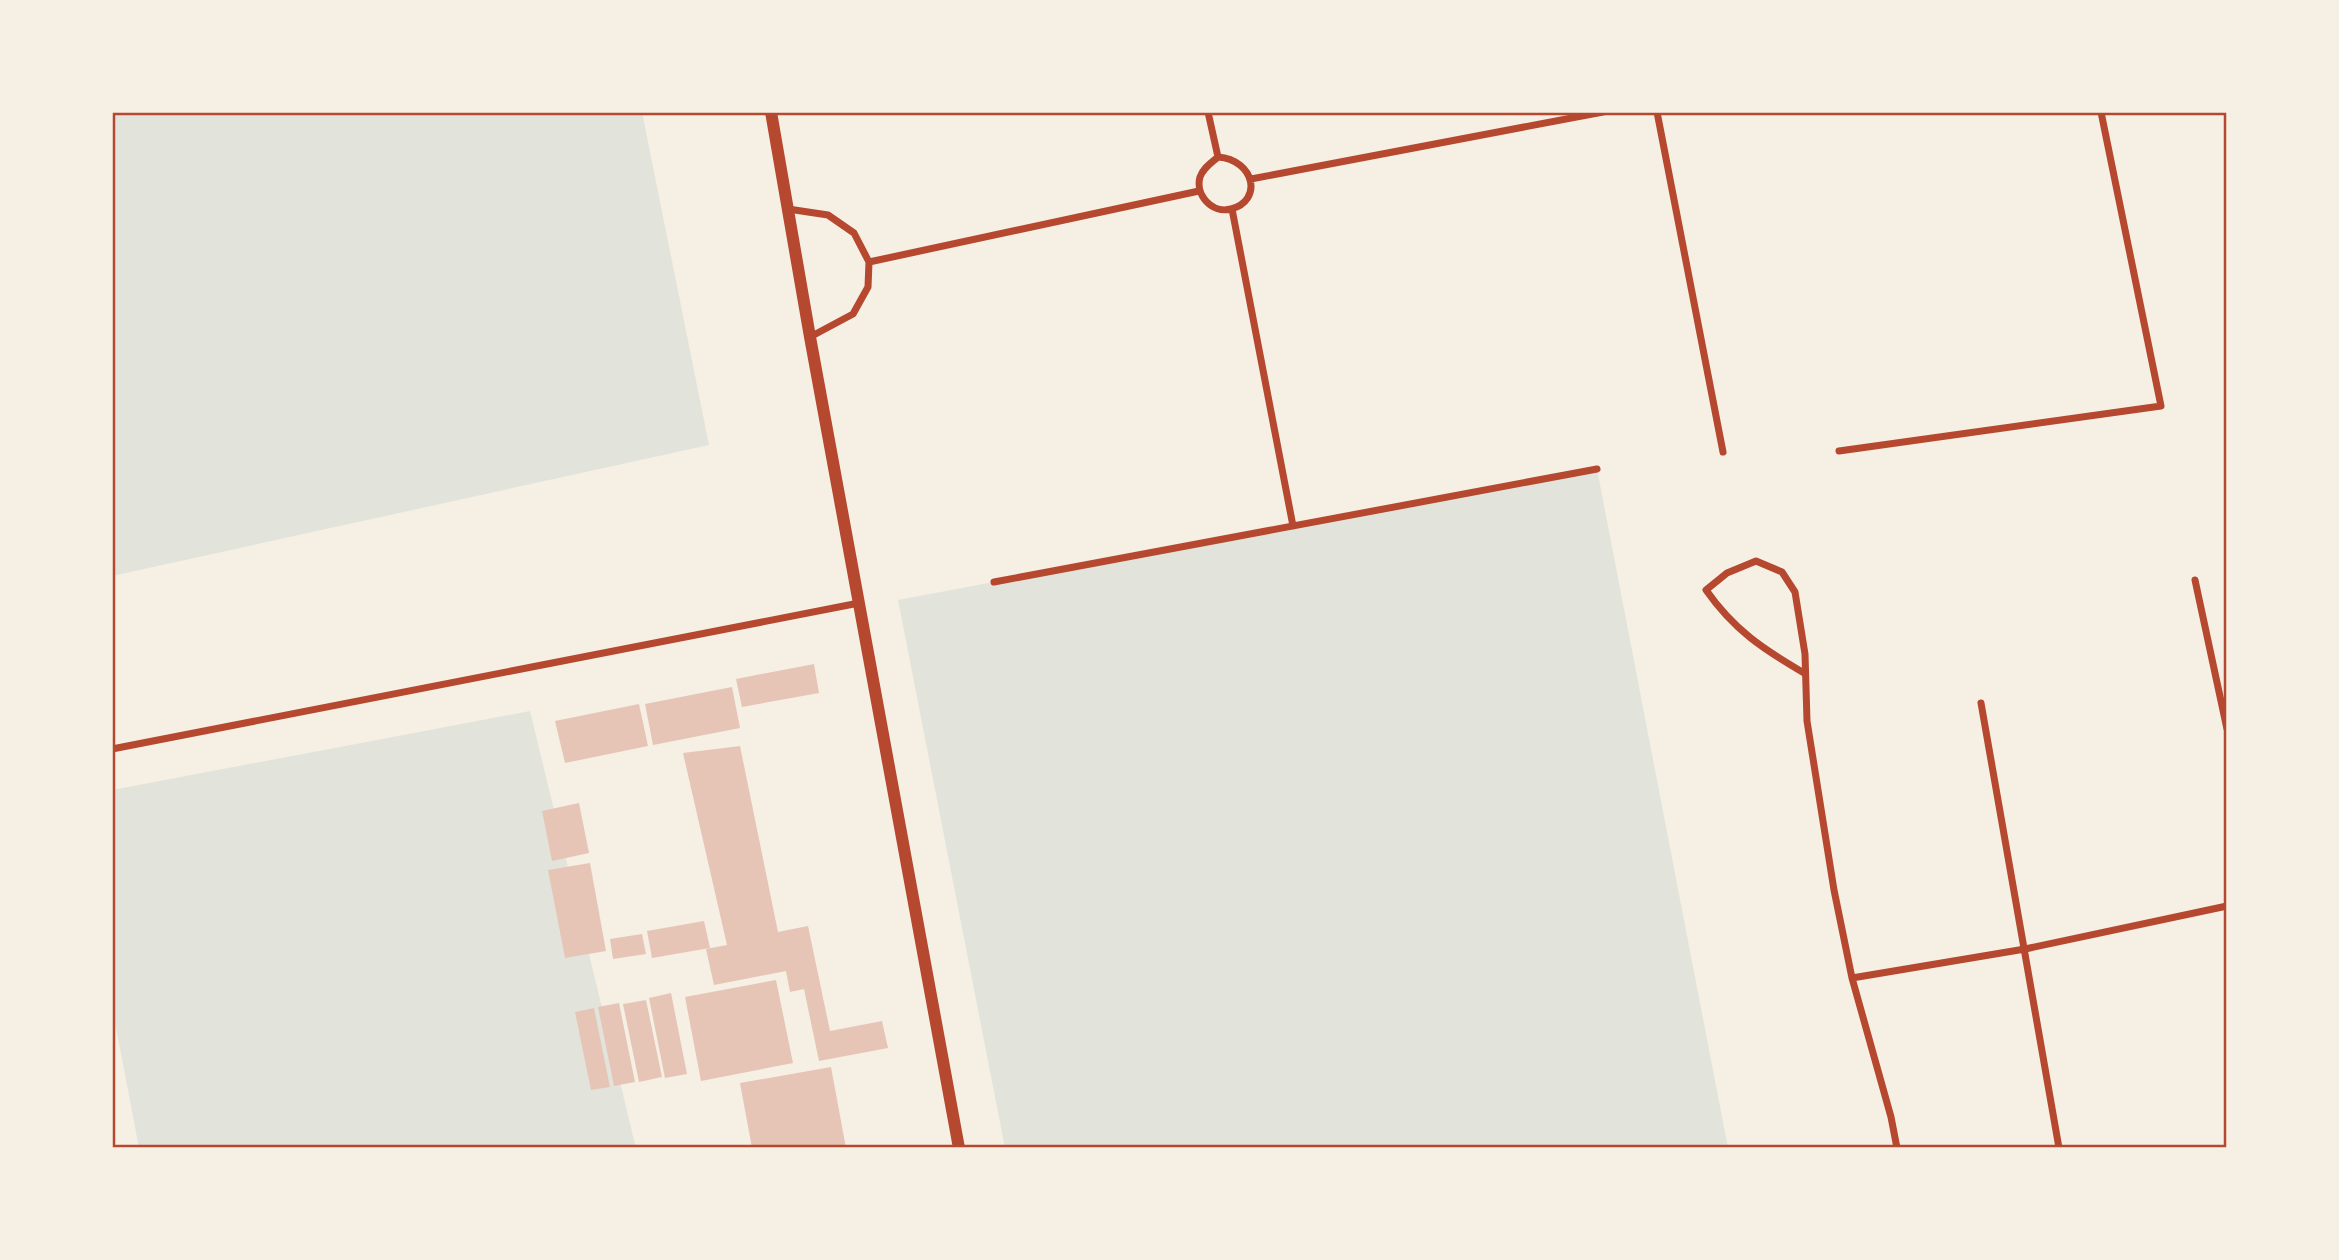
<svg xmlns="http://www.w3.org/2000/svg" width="2339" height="1260" font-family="Manrope,sans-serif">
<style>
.green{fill:#e2e4dc}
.building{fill:#e6c5b7}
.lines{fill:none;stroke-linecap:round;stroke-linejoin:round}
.minor{stroke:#b5482f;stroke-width:7}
.tertiary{stroke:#b5482f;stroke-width:12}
.neatline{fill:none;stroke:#b5482f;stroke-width:2.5}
</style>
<rect width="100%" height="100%" fill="#f6efe4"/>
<path class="green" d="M 112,112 L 642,112 L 709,445 L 112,576 Z
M 1597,469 L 1728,1148 L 1005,1148 L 898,600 Z
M 530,711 L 636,1148 L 139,1148 L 112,1007 L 112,790 Z"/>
<path class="building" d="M 814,664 L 819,693 L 742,707 L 736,679 Z
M 732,687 L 740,728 L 653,745 L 645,704 Z
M 639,704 L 648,746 L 565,763 L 555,721 Z
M 740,746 L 778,932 L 808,926 L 830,1031 L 882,1021 L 888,1048 L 819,1061 L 804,989 L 790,992 L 786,971 L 714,985 L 706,949 L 727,945 L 683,753 Z
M 579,803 L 589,853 L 552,861 L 542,811 Z
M 590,863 L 606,951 L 565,958 L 548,870 Z
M 704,921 L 710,948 L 652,958 L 647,931 Z
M 642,934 L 646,954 L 613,959 L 610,939 Z
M 776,980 L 793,1063 L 701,1081 L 685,997 Z
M 671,993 L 687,1074 L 665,1078 L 649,998 Z
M 646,1000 L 662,1077 L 639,1082 L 623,1004 Z
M 619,1003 L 635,1082 L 614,1086 L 598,1007 Z
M 594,1008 L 610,1087 L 591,1090 L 575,1012 Z
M 831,1067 L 846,1148 L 752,1148 L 740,1083 Z"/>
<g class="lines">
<path class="minor" d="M 1208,112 L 1218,157
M 1657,112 L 1723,452
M 1218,157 C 1255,160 1263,201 1231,209 C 1212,214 1195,195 1200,177 C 1203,168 1211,163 1218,157 Z
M 1251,179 L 1603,112
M 788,209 L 828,215 L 854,233 L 869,262 L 868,287 L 853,314 L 810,337
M 1232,209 L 1293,526
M 869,262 L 1199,191
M 1839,451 L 2161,406 L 2101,112
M 2195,580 L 2227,729
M 994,582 L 1597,469
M 1804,673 C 1763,649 1734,630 1706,590 L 1727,573 L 1756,561 L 1782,572 L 1795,592 L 1805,654 L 1807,721 L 1834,890 L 1852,978 L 1891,1117 L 1897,1148
M 1981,703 L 2059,1148
M 112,749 L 859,603
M 1852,978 L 2025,949 L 2227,906"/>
<path class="tertiary" d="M 771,112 L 810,337 L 959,1148"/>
</g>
<rect width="2339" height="1260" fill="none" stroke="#f6efe4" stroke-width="228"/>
<rect x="114" y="114" width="2111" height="1032" class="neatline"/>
</svg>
